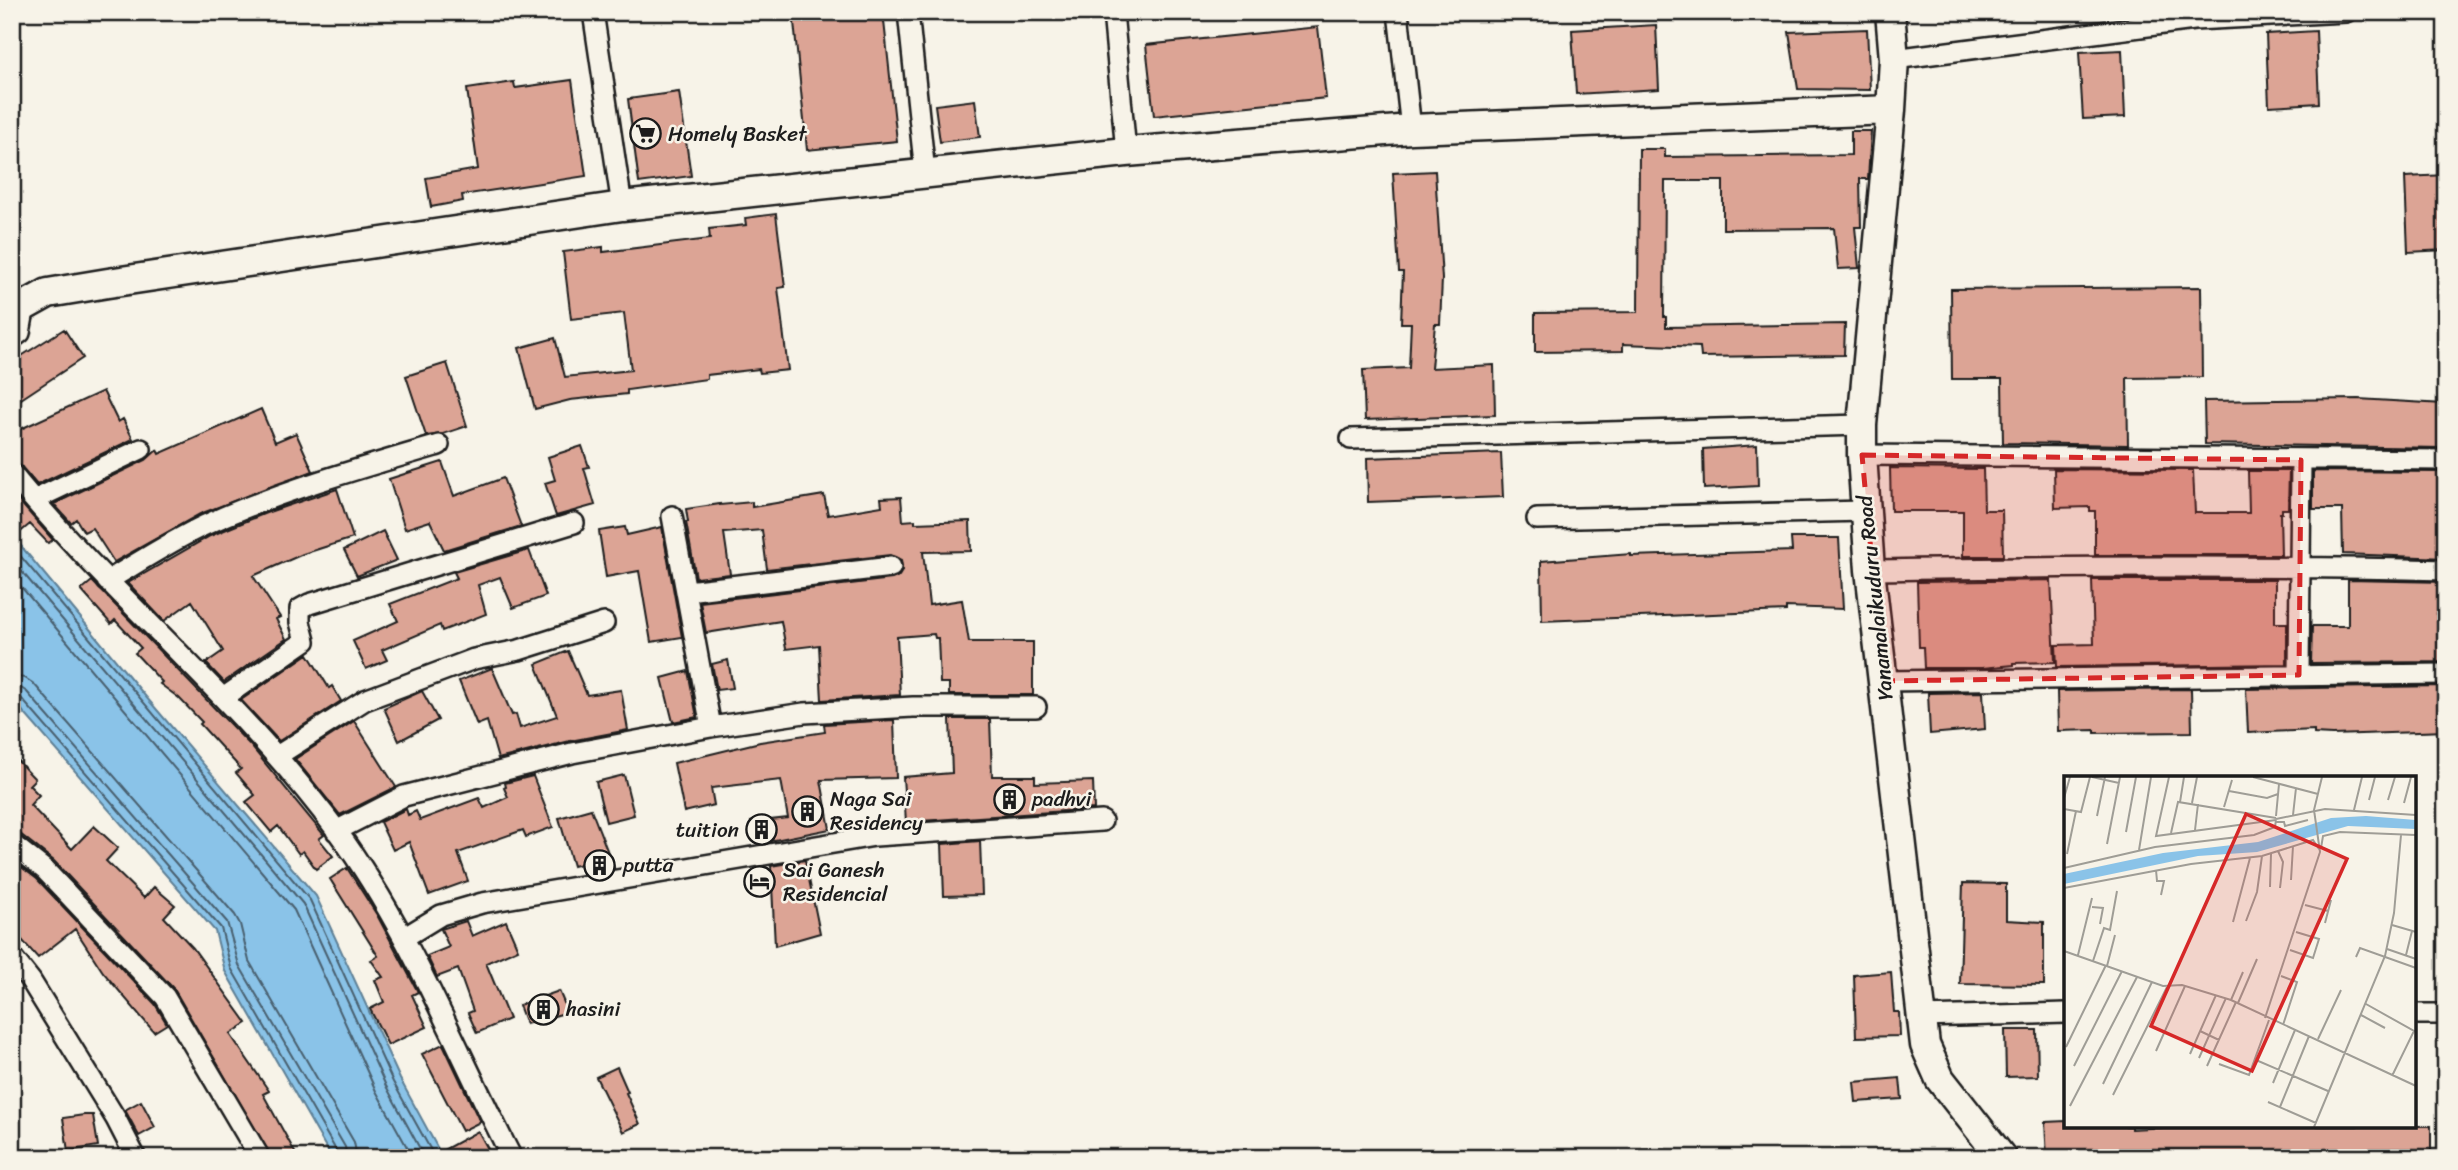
<svg xmlns="http://www.w3.org/2000/svg" width="2458" height="1170" font-family="Sriracha,sans-serif">
<style>
.water{fill:#8ac3e8;stroke:#5e8096;stroke-width:2}
.lines{fill:none;stroke-linecap:round;stroke-linejoin:round}
.shore{stroke:#485f6e;stroke-width:2}
.building{fill:#dca495;stroke:#1c1c1c;stroke-width:2}
.street-casing{stroke:#1c1c1c;stroke-width:24}
.secondary-casing{stroke:#1c1c1c;stroke-width:33}
.street{stroke:#f7f3e8;stroke-width:19}
.secondary{stroke:#f7f3e8;stroke-width:28}
.marked{fill:#d62828;fill-opacity:0.2;stroke:#d62828;stroke-width:5;stroke-dasharray:14 9;stroke-linejoin:round}
.labels{text-anchor:middle;dominant-baseline:central;stroke-width:5;stroke-linejoin:round;paint-order:stroke}
.poi-label{font-size:21px;fill:#1c1c1c;stroke:#f7f3e8;text-anchor:start}
.street-label{font-size:21px;fill:#1c1c1c;stroke:#f7f3e8}
.inset-road{fill:none;stroke:#9f9d96;stroke-width:2}
.view{fill:#d62828;fill-opacity:0.15;stroke:#d62828;stroke-width:3.5}
.inset-edge{fill:none;stroke:#1c1c1c;stroke-width:3.5}
</style>
<rect width="100%" height="100%" fill="#f7f3e8"/>
<filter id="ink" filterUnits="userSpaceOnUse"><feTurbulence type="fractalNoise" baseFrequency=".0143" numOctaves="2"/><feDisplacementMap in="SourceGraphic" scale="14" xChannelSelector="R" yChannelSelector="G"/><feConvolveMatrix kernelMatrix="1 2 1 2 8 2 1 2 1" color-interpolation-filters="sRGB"/></filter>
<g filter="url(#ink)">
<path class="water" d="M 12,535 L 146,697 L 316,896 L 400,1079 L 443,1158 L 332,1158 L 225,971 L 215,931 L 12,699 Z"/>
<g class="lines">
<path class="shore" d="M 12,546 L 310,900 L 393,1082 L 433,1154
M 12,560 L 303,904 L 386,1086 L 425,1158
M 12,576 L 294,910 L 376,1091 L 413,1158
M 12,676 L 25,678 L 34,684 L 235,915 L 240,924 L 249,961 L 354,1142 L 357,1158
M 12,686 L 21,688 L 27,692 L 227,922 L 239,965 L 345,1147 L 347,1158
M 12,695 L 21,698 L 221,928 L 231,968 L 337,1152 L 338,1158"/>
</g>
<path class="building" d="M 793,12 L 883,12 L 897,141 L 807,150 Z
M 1656,25 L 1659,89 L 1576,94 L 1572,30 Z
M 1318,27 L 1326,98 L 1154,116 L 1146,45 Z
M 1867,29 L 1870,90 L 1798,89 L 1789,32 Z
M 2316,31 L 2319,103 L 2269,106 L 2266,34 Z
M 2122,50 L 2125,117 L 2083,119 L 2079,52 Z
M 572,80 L 586,176 L 462,195 L 463,201 L 431,207 L 426,178 L 478,169 L 467,89 L 514,82 L 515,88 Z
M 679,92 L 691,176 L 639,183 L 628,99 Z
M 975,100 L 980,137 L 940,142 L 935,105 Z
M 1851,131 L 1871,131 L 1868,179 L 1860,179 L 1861,227 L 1855,227 L 1859,268 L 1838,269 L 1834,228 L 1723,229 L 1723,181 L 1665,181 L 1664,317 L 1666,317 L 1666,327 L 1845,324 L 1844,355 L 1701,357 L 1700,347 L 1623,344 L 1623,351 L 1535,352 L 1535,313 L 1638,312 L 1639,149 L 1665,149 L 1665,157 L 1851,155 Z
M 1435,171 L 1442,279 L 1440,324 L 1435,324 L 1431,368 L 1494,365 L 1495,415 L 1365,420 L 1363,370 L 1409,368 L 1411,323 L 1401,323 L 1403,272 L 1399,272 L 1393,173 Z
M 2446,175 L 2446,250 L 2408,252 L 2405,177 Z
M 776,214 L 785,287 L 778,288 L 788,370 L 760,373 L 759,369 L 707,375 L 707,379 L 627,390 L 627,394 L 570,400 L 535,409 L 519,348 L 555,338 L 565,377 L 631,370 L 624,313 L 571,319 L 563,252 L 603,247 L 603,252 L 710,239 L 709,229 L 746,225 L 745,218 Z
M 2201,287 L 2202,377 L 2127,378 L 2128,445 L 2003,443 L 2002,379 L 1952,379 L 1951,289 Z
M 64,329 L 83,358 L 12,405 L 12,362 Z
M 447,363 L 467,426 L 443,434 L 426,436 L 406,376 Z
M 103,391 L 118,422 L 123,419 L 133,439 L 37,485 L 21,466 L 12,462 L 12,433 Z
M 2358,399 L 2444,404 L 2443,445 L 2442,448 L 2205,444 L 2204,401 Z
M 261,409 L 275,442 L 296,433 L 313,471 L 200,514 L 114,562 L 92,528 L 84,532 L 76,519 L 71,523 L 54,504 L 146,460 L 157,450 L 159,454 Z
M 1757,445 L 1758,486 L 1704,489 L 1703,449 Z
M 582,446 L 589,467 L 584,468 L 595,505 L 556,516 L 545,483 L 555,480 L 548,457 Z
M 1501,453 L 1503,497 L 1368,502 L 1367,458 Z
M 442,462 L 454,496 L 503,478 L 521,526 L 444,550 L 430,521 L 405,529 L 389,479 Z
M 1890,468 L 1983,469 L 1984,510 L 2002,510 L 2003,556 L 1963,556 L 1963,511 L 1891,511 Z
M 2054,469 L 2193,470 L 2195,513 L 2249,513 L 2248,471 L 2289,471 L 2288,509 L 2282,509 L 2282,513 L 2280,513 L 2281,555 L 2095,555 L 2095,511 L 2090,511 L 2090,507 L 2055,508 Z
M 2313,471 L 2441,472 L 2441,514 L 2446,514 L 2446,558 L 2343,554 L 2342,509 L 2313,509 Z
M 337,489 L 353,538 L 303,554 L 253,576 L 280,617 L 276,619 L 286,639 L 224,682 L 206,663 L 223,651 L 192,601 L 164,621 L 128,583 L 210,536 L 266,513 Z
M 12,493 L 53,540 L 48,543 L 30,524 L 12,539 Z
M 824,495 L 828,515 L 882,506 L 881,498 L 901,497 L 903,521 L 915,520 L 915,523 L 970,521 L 971,551 L 923,552 L 929,605 L 962,600 L 969,642 L 1033,642 L 1033,695 L 949,695 L 949,683 L 940,683 L 938,638 L 935,638 L 934,634 L 897,637 L 900,695 L 822,700 L 819,645 L 786,649 L 781,621 L 706,633 L 700,602 L 892,579 L 899,576 L 902,571 L 901,560 L 890,555 L 767,569 L 762,530 L 724,533 L 730,574 L 696,578 L 686,522 L 688,522 L 686,509 L 720,504 L 720,505 L 752,502 L 752,507 Z
M 625,527 L 627,535 L 662,527 L 682,637 L 651,642 L 639,571 L 606,577 L 599,531 Z
M 383,531 L 397,560 L 357,576 L 344,550 Z
M 1791,538 L 1839,538 L 1843,609 L 1786,607 L 1786,611 L 1542,621 L 1541,561 L 1631,554 L 1631,556 L 1792,551 Z
M 529,550 L 546,596 L 513,608 L 500,577 L 478,585 L 486,614 L 442,631 L 440,625 L 382,650 L 387,660 L 366,669 L 353,641 L 398,621 L 390,604 L 457,578 L 454,572 Z
M 2051,580 L 2055,662 L 2014,663 L 2014,665 L 1982,668 L 1924,668 L 1923,647 L 1919,647 L 1917,582 Z
M 2092,580 L 2275,580 L 2275,623 L 2287,623 L 2287,664 L 2057,667 L 2056,645 L 2094,644 Z
M 2348,580 L 2446,582 L 2446,662 L 2311,663 L 2312,626 L 2348,626 Z
M 92,581 L 251,746 L 324,835 L 319,839 L 333,856 L 316,869 L 303,851 L 299,854 L 278,826 L 271,832 L 246,802 L 255,795 L 236,773 L 241,769 L 200,724 L 202,722 L 179,698 L 160,684 L 162,682 L 135,653 L 141,648 L 115,620 L 111,624 L 81,590 Z
M 568,651 L 587,695 L 621,690 L 628,730 L 570,741 L 498,759 L 487,721 L 477,725 L 459,681 L 492,668 L 512,715 L 516,714 L 520,728 L 557,716 L 536,664 Z
M 308,654 L 329,688 L 332,686 L 341,701 L 279,741 L 241,700 Z
M 728,660 L 733,688 L 717,690 L 712,664 Z
M 688,671 L 697,717 L 673,722 L 662,678 Z
M 2446,686 L 2446,731 L 2332,735 L 2314,734 L 2314,730 L 2248,733 L 2246,689 Z
M 2191,689 L 2192,732 L 2095,733 L 2095,730 L 2058,731 L 2057,691 Z
M 422,691 L 438,720 L 399,741 L 384,708 Z
M 1983,692 L 1985,729 L 1930,734 L 1928,693 Z
M 950,719 L 990,719 L 992,776 L 1035,776 L 1035,783 L 1093,781 L 1094,809 L 906,822 L 903,777 L 952,773 Z
M 894,720 L 896,778 L 821,780 L 830,829 L 770,841 L 770,839 L 753,841 L 751,822 L 788,818 L 781,780 L 711,788 L 714,805 L 684,812 L 674,763 L 760,742 L 825,732 L 824,724 Z
M 354,721 L 396,787 L 340,815 L 295,759 Z
M 12,755 L 35,779 L 29,785 L 39,795 L 30,805 L 72,849 L 94,826 L 118,848 L 106,861 L 144,898 L 154,887 L 175,905 L 164,917 L 193,948 L 247,1023 L 230,1034 L 269,1091 L 263,1094 L 298,1158 L 272,1158 L 174,989 L 54,861 L 20,834 L 12,832 Z
M 624,775 L 634,815 L 606,822 L 596,782 Z
M 533,776 L 553,827 L 526,837 L 523,830 L 458,853 L 468,881 L 429,895 L 409,842 L 393,850 L 380,822 L 406,809 L 408,815 L 416,811 L 420,820 L 479,798 L 484,808 L 508,797 L 504,788 L 506,787 L 505,783 Z
M 591,809 L 614,868 L 589,872 L 588,862 L 573,866 L 559,818 Z
M 980,841 L 982,895 L 944,896 L 942,844 Z
M 12,860 L 37,879 L 155,1004 L 167,1024 L 154,1032 L 103,972 L 75,929 L 38,958 L 22,940 L 12,945 Z
M 805,860 L 820,933 L 775,946 L 771,866 Z
M 347,868 L 377,915 L 418,992 L 412,995 L 427,1027 L 388,1045 L 370,1009 L 384,1002 L 375,980 L 383,977 L 371,960 L 378,956 L 330,879 Z
M 1963,883 L 2006,884 L 2006,920 L 2044,922 L 2044,985 L 1960,984 Z
M 466,921 L 472,936 L 506,921 L 518,949 L 486,963 L 509,1019 L 477,1033 L 468,1013 L 473,1011 L 458,969 L 437,977 L 427,956 L 449,947 L 441,929 Z
M 1891,972 L 1894,1012 L 1899,1012 L 1900,1036 L 1856,1037 L 1854,975 Z
M 559,991 L 568,1012 L 526,1024 L 519,1005 Z
M 2005,1030 L 2037,1030 L 2038,1076 L 2006,1077 Z
M 443,1044 L 480,1122 L 462,1131 L 422,1054 Z
M 617,1067 L 628,1092 L 626,1093 L 640,1124 L 623,1132 L 596,1077 Z
M 1900,1078 L 1902,1099 L 1856,1102 L 1854,1082 Z
M 141,1101 L 155,1127 L 139,1136 L 125,1110 Z
M 84,1115 L 93,1115 L 98,1146 L 68,1151 L 63,1118 Z
M 2066,1121 L 2066,1126 L 2131,1126 L 2131,1129 L 2190,1126 L 2431,1126 L 2431,1158 L 2047,1158 L 2045,1122 Z
M 478,1131 L 493,1158 L 429,1158 Z"/>
<g class="lines">
<defs>
<path id="street" d="M 593,12 L 622,206
M 908,12 L 925,173
M 1113,12 L 1126,152
M 1398,12 L 1411,129
M 1894,59 L 2194,20 L 2346,12
M 12,339 L 20,333 L 25,305 L 18,303
M 1351,439 L 1862,425
M 1862,455 L 2446,460
M 12,474 C 114,599 241,701 337,831 C 411,932 455,1048 512,1158
M 34,500 L 141,449
M 672,516 L 711,727
M 1537,519 L 1865,511
M 1870,570 C 2062,567 2254,565 2446,570
M 107,581 C 139,562 171,541 205,525 C 280,491 360,468 439,445
M 687,591 L 891,567
M 2299,675 L 2301,460
M 1883,681 L 2446,674
M 223,698 L 305,641 L 300,622 L 300,609 L 309,604 L 574,523
M 277,756 L 365,700 L 474,659 L 519,650 L 604,623
M 336,831 L 404,796 L 572,753 L 711,727 L 804,713 L 913,707 L 1036,707
M 12,844 L 45,870 L 165,997 L 260,1158
M 405,937 L 441,915 L 482,903 L 875,836 L 1102,821
M 12,957 L 31,981 L 116,1119 L 136,1158
M 2414,1014 L 2446,1014
M 1921,1017 L 2066,1013"/>
<path id="secondary" d="M 1890,12 L 1894,59 L 1891,110 L 1862,425 L 1862,455 L 1870,570 L 1925,1045 L 1940,1079 L 2002,1158
M 12,313 L 48,293 L 108,283 L 622,206 L 1126,152 L 1411,129 L 1891,110"/>
</defs>
<use href="#street" class="street-casing"/>
<use href="#secondary" class="secondary-casing"/>
<use href="#street" class="street"/>
<use href="#secondary" class="secondary"/>
</g>
</g>
<path class="marked" d="M 1862,455 L 2301,460 L 2299,675 L 1883,681 Z"/>
<defs>
<symbol id="supermarket-ring" viewBox="-11 -11 22 22"><circle r="9.5" fill="#f7f3e8" stroke="#1c1c1c" stroke-width="1.5"/><path d="M-6-5.5h2.5l.6 2H6L4.5 2H-2.5L-4.4-4H-6ZM-1.5 3.2a1.3 1.3 0 1 0 .1 0ZM3 3.2a1.3 1.3 0 1 0 .1 0Z" fill="#1c1c1c"/></symbol>
<symbol id="building-ring" viewBox="-11 -11 22 22"><circle r="9.5" fill="#f7f3e8" stroke="#1c1c1c" stroke-width="1.5"/><path d="M-4-6H4V6H1V3H-1V6H-4ZM-2.5-4.3h1.7v1.8h-1.7ZM.8-4.3h1.7v1.8H.8ZM-2.5-1h1.7V.8h-1.7ZM.8-1h1.7V.8H.8Z" fill="#1c1c1c"/></symbol>
<symbol id="hotel-ring" viewBox="-11 -11 22 22"><circle r="9.5" fill="#f7f3e8" stroke="#1c1c1c" stroke-width="1.5"/><path d="M-6-4.5h1.5V1H6V5H4.5V3h-9V5H-6ZM-4 0a1.8 1.8 0 1 1 3.6 0ZM.5 0V-2.5h3Q6-2.5 6 0Z" fill="#1c1c1c"/></symbol>
</defs>
<g fill-rule="evenodd">
<use href="#supermarket-ring" x="628" y="116" width="35" height="35"/>
<use href="#building-ring" x="992" y="782" width="35" height="35"/>
<use href="#building-ring" x="790" y="794" width="35" height="35"/>
<use href="#building-ring" x="744" y="812" width="35" height="35"/>
<use href="#building-ring" x="582" y="848" width="35" height="35"/>
<use href="#hotel-ring" x="742" y="864" width="35" height="35"/>
<use href="#building-ring" x="526" y="992" width="35" height="35"/>
</g>
<g class="labels">
<g class="poi-label">
<text x="668" y="134">Homely Basket</text>
<text x="830" y="799">Naga Sai<tspan x="830" dy="24">Residency</tspan></text>
<text x="1032" y="799">padhvi</text>
<text x="739" y="830" text-anchor="end">tuition</text>
<text x="623" y="865">putta</text>
<text x="783" y="870">Sai Ganesh<tspan x="783" dy="24">Residencial</tspan></text>
<text x="566" y="1009">hasini</text>
</g>
<g class="street-label">
<text transform="translate(1875 598) rotate(-96)">Yanamalaikuduru Road</text>
</g>
</g>
<g transform="translate(2064 776)">
<rect width="352" height="352" fill="#f7f3e8"/>
<path d="M 302,40 L 352,44 L 352,53 L 284,50 L 193,76 L 134,80 L 0,108 L 0,98 L 99,77 L 194,66 L 267,42 Z" fill="#8ac3e8"/>
<path class="inset-road" d="M 28,1 L 55,7M 105,1 L 92,60 L 212,44M 189,1 L 254,18M 165,15 L 203,22 L 214,18M 0,22 L 6,1M 305,24 L 311,1M 324,24 L 331,1M 116,26 L 120,1M 128,27 L 133,1M 340,27 L 347,1M 160,31 L 168,4M 0,33 L 17,36 L 26,1M 290,34 L 298,1M 229,39 L 232,12M 33,40 L 41,1M 212,40 L 215,8M 212,43 L 261,33 L 352,39M 212,46 L 220,46 L 221,50 L 244,44M 131,54 L 134,28M 62,56 L 72,1M 107,57 L 114,26 L 212,42M 43,68 L 56,1M 257,72 L 259,60 L 276,56 L 352,59M 75,74 L 87,1M 214,75 L 219,86 L 216,112M 3,78 L 12,35M 0,92 L 91,71 L 190,59 L 211,51 L 212,44M 92,94 L 93,105 L 100,105 L 97,119M 227,104 L 229,70M 206,111 L 207,78M 0,112 L 127,88 L 198,80 L 249,64 L 255,73M 241,129 L 264,135M 28,131 L 39,132 L 36,148M 182,145 L 193,116 L 198,80M 169,146 L 186,82M 261,147 L 267,124M 328,149 L 352,156M 323,173 L 352,183M 226,174 L 249,182 L 255,163 L 232,156M 0,175 L 99,210 L 118,209 L 167,224 L 352,310M 14,179 L 28,122M 342,179 L 348,155M 292,181 L 296,172 L 352,192M 29,185 L 40,152 L 46,154 L 53,115M 43,190 L 51,159M 217,200 L 233,206 L 219,249M 167,224 L 179,196M 174,227 L 193,183M 302,228 L 350,255 L 328,300M 297,239 L 321,252M 201,242 L 256,76 L 250,34 L 258,1M 136,255 L 155,264M 254,263 L 277,214M 2,271 L 42,189M 92,275 L 121,210M 126,278 L 152,219M 135,282 L 162,222M 192,284 L 264,315M 155,288 L 185,299 L 205,244M 10,290 L 58,195M 143,290 L 172,226M 209,307 L 231,254M 39,308 L 88,206M 49,319 L 103,211M 204,326 L 252,347M 6,330 L 73,201M 216,331 L 245,260M 250,351 L 321,180 L 330,137 L 337,59"/>
<path class="view" d="M 182,38 L 283,83 L 188,295 L 87,250 Z"/>
<rect width="352" height="352" class="inset-edge"/>
</g>
<rect width="2458" height="1170" fill="none" stroke="#f7f3e8" stroke-width="42"/>
<rect x="21" y="21" width="2416" height="1128" fill="none" stroke="#1c1c1c" stroke-width="2.5" filter="url(#ink)"/>
</svg>
